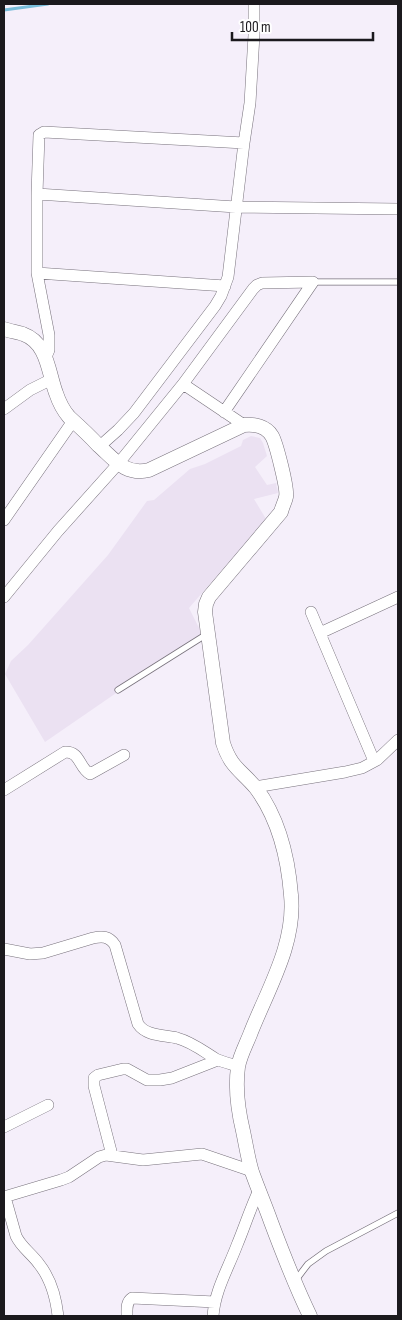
<svg xmlns="http://www.w3.org/2000/svg" width="402" height="1320" font-family="'Sofia Sans Condensed',sans-serif">
<style>
.built{fill:#ebe1f2}
.lines{fill:none;stroke-linecap:round;stroke-linejoin:round}
.stream{stroke:#78bdda;stroke-width:3}
.service-casing{stroke:#78727c;stroke-width:7}
.minor-casing{stroke:#78727c;stroke-width:12}
.tertiary-casing{stroke:#78727c;stroke-width:15}
.service{stroke:#fff;stroke-width:5.5}
.minor{stroke:#fff;stroke-width:11}
.tertiary{stroke:#fff;stroke-width:14}
</style>
<rect width="100%" height="100%" fill="#f5effa"/>
<path class="built" d="M 251,436 L 260,438 L 263,443 L 267,456 L 255,467 L 267,485 L 276,483 L 278,493 L 254,499 L 266,519 L 189,608 L 202,634 L 45,742 L 5,674 L 11,661 L 28,645 L 108,555 L 147,501 L 154,500 L 190,469 L 205,464 L 241,446 L 243,440 Z"/>
<g class="lines">
<path class="stream" d="M 4,10 L 48,4"/>
<defs>
<path id="service" d="M 313,282 L 398,282
M 118,690 L 207,634
M 295,1281 L 308,1264 L 326,1251 L 398,1213"/>
<path id="minor" d="M 37,194 L 236,207 L 398,209
M 37,273 L 225,286
M 46,357 L 49,350 L 49,335 L 37,273 L 37,194 L 39,135 L 44,132 L 244,143
M 183,384 L 244,425
M 4,409 L 30,390 L 52,379
M 100,446 L 118,430 L 134,413 L 215,306 L 221,296 L 228,277 L 244,143 L 250,103 L 254,35 L 254,4
M 4,520 L 73,421
M 4,597 L 58,531 L 118,464 L 183,384 L 253,289 L 257,285 L 262,283 L 313,282 L 224,412
M 311,612 L 374,761
M 320,633 L 398,597
M 255,787 L 345,772 L 362,768 L 377,760 L 398,740
M 4,790 L 65,752 C 80,751 79,768 90,774 L 124,755
M 4,949 L 30,954 L 43,953 L 93,938 C 102,936 109,936 115,945 L 138,1024 C 146,1036 163,1035 177,1038 C 192,1042 203,1051 216,1059 C 222,1062 231,1064 238,1066
M 4,1127 L 48,1105
M 112,1155 L 94,1086 L 94,1078 L 98,1075 L 123,1069 L 127,1069 L 147,1080 L 160,1080 L 172,1078 L 218,1060
M 4,1197 L 61,1180 L 69,1177 L 99,1157 L 106,1155 L 143,1160 L 202,1154 L 252,1171
M 5,1197 L 16,1236 C 21,1247 32,1254 39,1264 C 51,1279 56,1298 58,1316
M 127,1316 C 127,1309 126,1302 132,1298 L 215,1302
M 213,1316 C 215,1290 228,1269 237,1245 C 245,1226 250,1209 259,1190"/>
<path id="tertiary" d="M 4,329 C 10,331 17,332 23,334 C 48,343 48,372 56,393 C 59,402 63,410 69,417 C 79,426 89,435 98,445 C 114,459 125,476 149,470 L 244,425 C 254,424 266,426 272,436 C 276,443 288,489 286,497 C 285,502 282,507 281,512 L 209,597 L 206,604 L 205,612 L 223,743 C 231,768 241,770 256,788 C 279,819 288,857 291,895 C 296,943 268,989 251,1032 C 247,1043 240,1055 238,1067 C 235,1089 238,1110 243,1131 C 246,1145 248,1159 252,1172 C 258,1189 265,1205 271,1222 C 283,1254 295,1285 310,1316"/>
</defs>
<use href="#service" class="service-casing"/>
<use href="#minor" class="minor-casing"/>
<use href="#tertiary" class="tertiary-casing"/>
<use href="#service" class="service"/>
<use href="#minor" class="minor"/>
<use href="#tertiary" class="tertiary"/>
</g>
<rect width="402" height="1320" fill="none" stroke="#1b191d" stroke-width="10"/>
<path d="M232 32v8h141v-8" fill="none" stroke="#1b191d" stroke-width="2.5"/>
<text x="240" y="32" font-size="15" fill="#1b191d" stroke="#ffffff" stroke-width="4" paint-order="stroke">100 m</text>
</svg>
